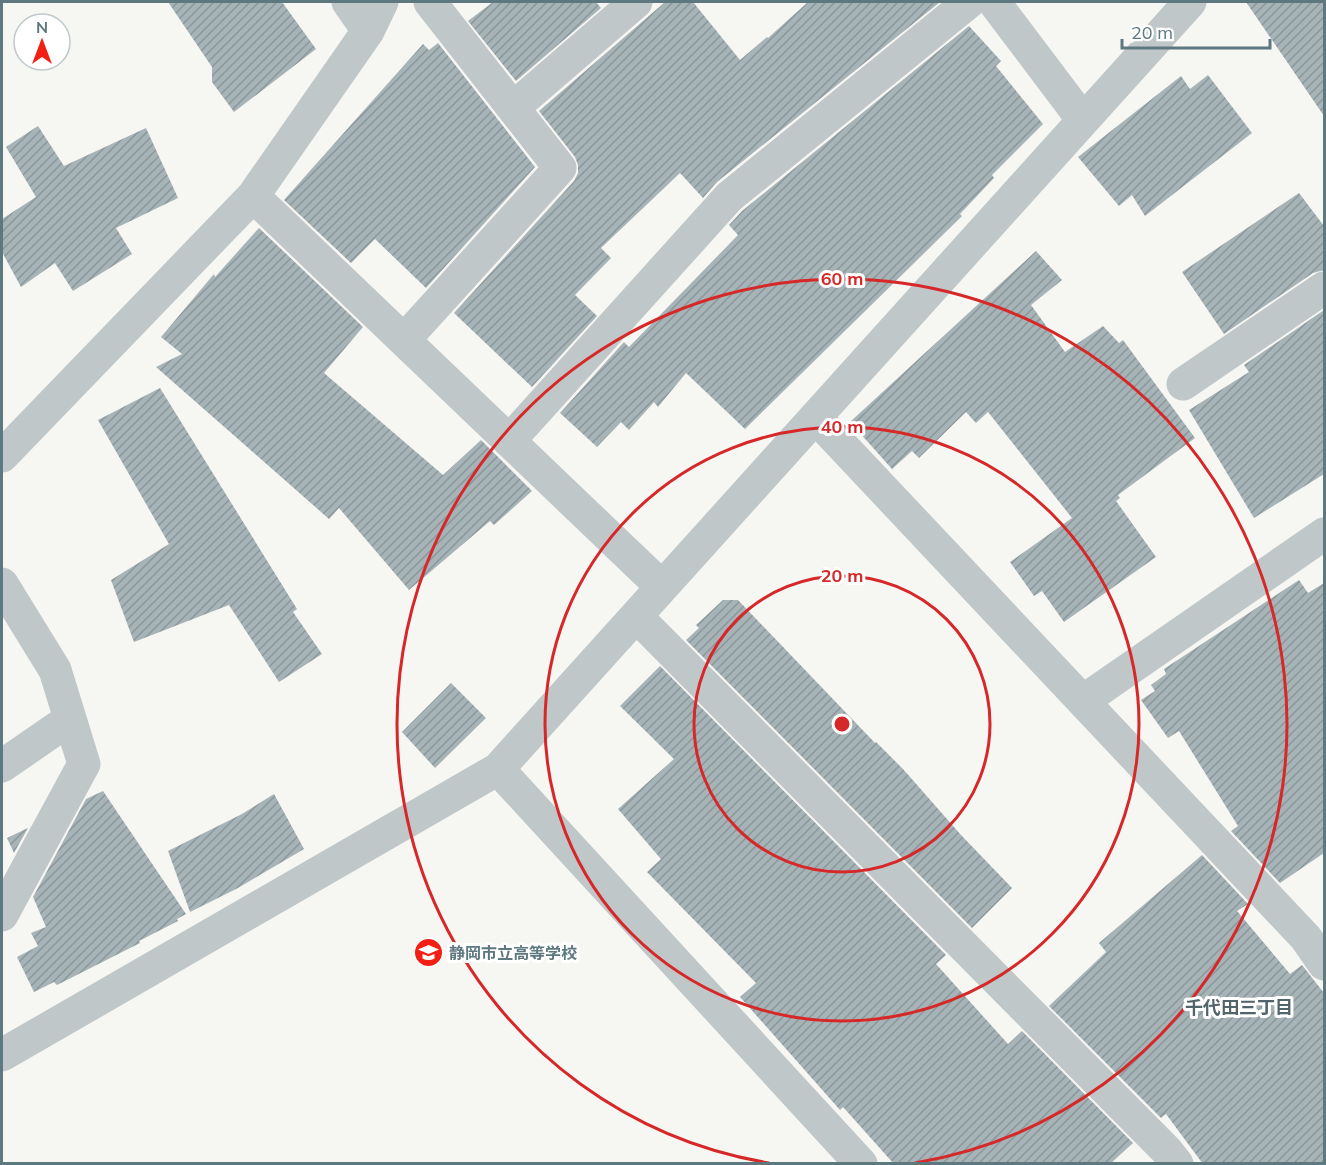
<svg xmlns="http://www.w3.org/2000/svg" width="1326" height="1165" font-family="Mulish,'Noto Sans JP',sans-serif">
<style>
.building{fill:url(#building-hatch)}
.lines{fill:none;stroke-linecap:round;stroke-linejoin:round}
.minor{stroke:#c0c7c9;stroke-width:33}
.ring{fill:none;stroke:#d62828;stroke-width:3}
.labels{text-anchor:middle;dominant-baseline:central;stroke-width:6;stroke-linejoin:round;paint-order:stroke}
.poi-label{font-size:16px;font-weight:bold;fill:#5e7880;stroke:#fff;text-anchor:start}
.neighbourhood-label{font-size:18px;font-weight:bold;fill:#51646b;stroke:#fff}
.centre{fill:#d62828;stroke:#fff;stroke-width:3}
.ring-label{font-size:18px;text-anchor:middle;font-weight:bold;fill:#d62828;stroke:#fff;stroke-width:6;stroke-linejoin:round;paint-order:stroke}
</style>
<defs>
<pattern id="building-hatch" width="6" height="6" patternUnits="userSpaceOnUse" patternTransform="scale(1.5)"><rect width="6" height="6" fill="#a7b4b7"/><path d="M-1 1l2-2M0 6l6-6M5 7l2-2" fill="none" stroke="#8b979a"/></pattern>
</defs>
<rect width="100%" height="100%" fill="#f6f6f2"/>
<path class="building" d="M 168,2 L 282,2 L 316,49 L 234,112 L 212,82 L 212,67 Z
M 493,2 L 596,2 L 601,8 L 516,81 L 468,21 Z
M 665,2 L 693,2 L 740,60 L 767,37 L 768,38 L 808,2 L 940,2 L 717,182 L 703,198 L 680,173 L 601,248 L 611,258 L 575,295 L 597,316 L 532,387 L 454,313 L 574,181 L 578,173 L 578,165 L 575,157 L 539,111 Z
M 1246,2 L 1324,2 L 1324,116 Z
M 969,26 L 1001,61 L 996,66 L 1043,124 L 992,175 L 994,178 L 960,214 L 962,216 L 745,429 L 686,373 L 658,407 L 654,402 L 629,430 L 621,422 L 597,447 L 560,413 L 624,342 L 629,347 L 738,235 L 729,225 L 742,211 Z
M 438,43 L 535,167 L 426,288 L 375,239 L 351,263 L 284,200 L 423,44 L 429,50 Z
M 1208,75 L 1252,133 L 1145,216 L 1132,195 L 1119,206 L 1078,157 L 1181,76 L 1190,89 Z
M 38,126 L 64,166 L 146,128 L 178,198 L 116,228 L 132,254 L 73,291 L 55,263 L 21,287 L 2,252 L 2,219 L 36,197 L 6,147 Z
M 1299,193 L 1324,226 L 1324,270 L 1313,273 L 1224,334 L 1182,272 Z
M 259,228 L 363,327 L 324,373 L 443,475 L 481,440 L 532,491 L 494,525 L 490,521 L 409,590 L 339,508 L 329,519 L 156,367 L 182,354 L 161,337 L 214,274 L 215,277 Z
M 1036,251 L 1062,280 L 1031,305 L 1065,352 L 1103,326 L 1119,343 L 1123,340 L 1195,438 L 1118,495 L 1120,498 L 1116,501 L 1156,557 L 1064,622 L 1042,591 L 1034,596 L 1010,562 L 1072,518 L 988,412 L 976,423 L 966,412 L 919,458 L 912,451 L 892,469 L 850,422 Z
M 1324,310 L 1324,474 L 1254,518 L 1189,410 L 1249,372 L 1244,365 Z
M 160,388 L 297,609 L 293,612 L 322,654 L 279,682 L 229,605 L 134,642 L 111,580 L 169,544 L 98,420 Z
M 1299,580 L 1308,593 L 1324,583 L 1324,853 L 1280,883 L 1231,831 L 1238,826 L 1179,731 L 1168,738 L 1141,700 L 1155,691 L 1151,685 L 1166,674 L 1164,669 Z
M 723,600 L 738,600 L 875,743 L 876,742 L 903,769 L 961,835 L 1012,888 L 972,928 L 686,640 L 699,628 L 696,625 Z
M 660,666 L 946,955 L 936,964 L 1008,1044 L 1022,1031 L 1133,1143 L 1110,1164 L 894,1164 L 843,1107 L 840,1110 L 740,997 L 756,983 L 647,872 L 661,859 L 618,809 L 674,759 L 620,706 Z
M 451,683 L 486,718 L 435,768 L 402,732 Z
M 103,791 L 186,914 L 177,919 L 178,921 L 139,941 L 140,943 L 57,985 L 54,982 L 34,992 L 17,957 L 38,946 L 31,933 L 46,927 L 33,897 L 86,799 Z
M 274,794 L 304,849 L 238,888 L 190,912 L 168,851 L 242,814 Z
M 28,828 L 14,853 L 7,838 Z
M 1202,855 L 1248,904 L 1237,911 L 1290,974 L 1302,965 L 1324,993 L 1324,1164 L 1203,1164 L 1166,1114 L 1161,1118 L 1049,1006 L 1106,952 L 1099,943 Z"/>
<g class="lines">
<path class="minor" d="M 348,2 L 368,31
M 994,2 L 1083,120
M 513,108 L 636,2
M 253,196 L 662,587
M 404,340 L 560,168 L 430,2
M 1183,384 L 1324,288
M 816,418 L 1306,938 L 1324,964
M 509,441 L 729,197 L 969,2
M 2,456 L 253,196 L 368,31 L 382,2
M 2,584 L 55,670 L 84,764 L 2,915
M 636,616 L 1166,1150 L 1177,1164
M 1083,701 L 1324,534
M 2,766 L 70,719
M 498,769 L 861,1164
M 2,1055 L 498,769 L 1190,2"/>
</g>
<g class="ring">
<circle cx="842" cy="724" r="148"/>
<circle cx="842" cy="724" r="297"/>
<path d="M769 1163A445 445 0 1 1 915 1163"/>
</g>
<defs>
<symbol id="school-disc" viewBox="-11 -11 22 22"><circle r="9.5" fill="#f41f14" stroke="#fff"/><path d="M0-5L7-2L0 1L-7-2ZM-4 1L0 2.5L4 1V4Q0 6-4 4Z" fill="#fff"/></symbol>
</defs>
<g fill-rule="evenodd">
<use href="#school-disc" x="412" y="936" width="33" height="33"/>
</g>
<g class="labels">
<g class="poi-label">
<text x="449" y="953">静岡市立高等学校</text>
</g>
<g class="neighbourhood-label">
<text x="1239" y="1007">千代田三丁目</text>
</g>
</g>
<circle cx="842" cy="724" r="9" class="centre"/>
<g class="ring-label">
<text x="842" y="285">60 m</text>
<text x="842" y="433">40 m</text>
<text x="842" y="582">20 m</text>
</g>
<rect width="1326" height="1165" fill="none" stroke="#5e7880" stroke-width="6"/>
<g transform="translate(42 42)"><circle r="28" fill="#ffffff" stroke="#bfc9cc" stroke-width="1.5"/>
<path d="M0-4.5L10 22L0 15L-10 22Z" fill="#f41f14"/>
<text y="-9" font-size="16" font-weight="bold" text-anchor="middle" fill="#5e7880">N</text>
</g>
<path d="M1122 39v9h148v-9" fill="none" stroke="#5e7880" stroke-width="3"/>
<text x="1131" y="39" font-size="18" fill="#5e7880" stroke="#ffffff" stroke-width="4.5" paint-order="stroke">20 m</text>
</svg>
